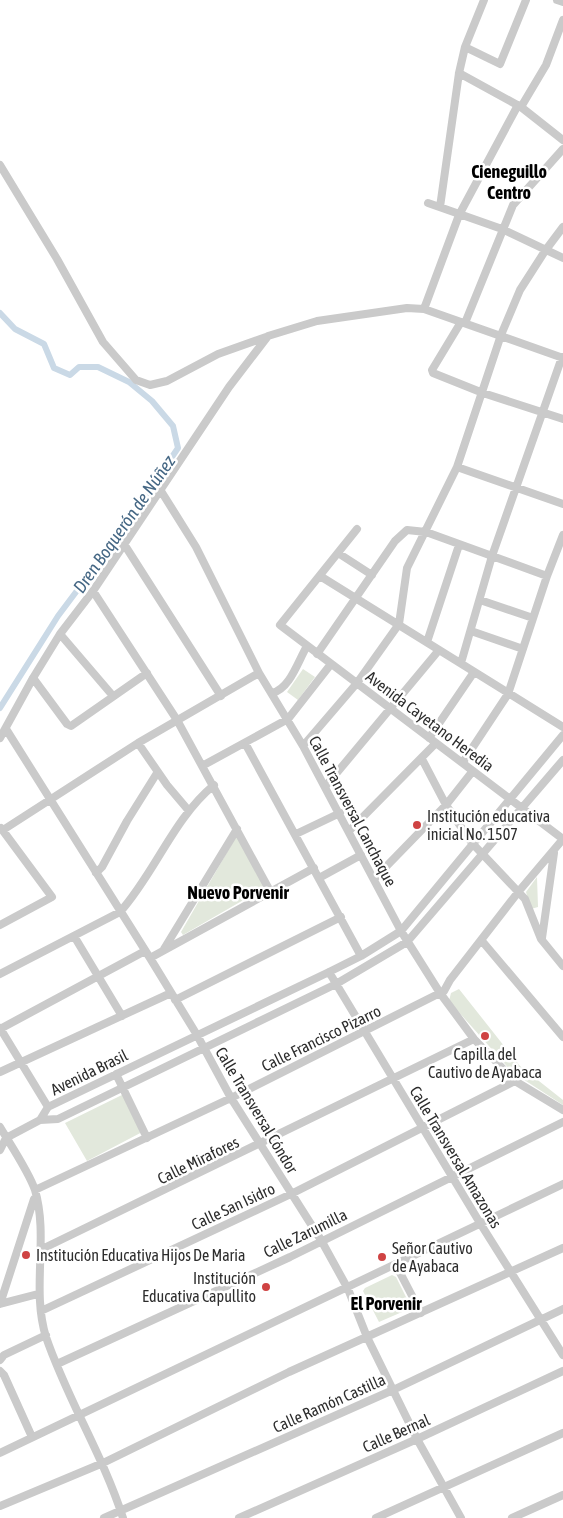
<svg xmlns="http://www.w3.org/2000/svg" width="563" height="1518" font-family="'Asap Condensed',sans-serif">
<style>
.green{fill:#e2e8dc}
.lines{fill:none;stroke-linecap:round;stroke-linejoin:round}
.canal{stroke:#cad9e6;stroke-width:6}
.minor{stroke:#cacaca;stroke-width:8}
.poi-dot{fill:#cf4343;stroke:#fff;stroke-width:2}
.labels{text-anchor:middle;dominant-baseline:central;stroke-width:5;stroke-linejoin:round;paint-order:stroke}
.street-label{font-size:16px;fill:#2d2d2d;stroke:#fff}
.poi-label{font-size:16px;fill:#2d2d2d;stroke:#fff;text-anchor:start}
.neighbourhood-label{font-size:18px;font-weight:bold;fill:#000;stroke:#fff}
.water-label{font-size:18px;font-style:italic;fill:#456784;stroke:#fff}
</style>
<rect width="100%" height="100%" fill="#fff"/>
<path class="green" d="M 303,669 L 315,677 L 298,700 L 287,692 Z
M 237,835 L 266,887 L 183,935 L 181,932 Z
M 537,877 L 538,907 L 531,909 L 526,892 Z
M 459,989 L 520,1066 L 563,1100 L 563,1105 L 512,1072 L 449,1001 L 451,993 Z
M 126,1093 L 146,1130 L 87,1161 L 65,1123 Z
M 392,1275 L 396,1277 L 410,1305 L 409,1309 L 379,1322 L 363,1291 L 365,1288 Z"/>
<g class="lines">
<path class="canal" d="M 0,313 L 15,329 L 44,344 L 54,368 L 70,375 L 79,367 L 98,367 L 129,382 L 152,401 L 173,426 L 178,448 L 124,528 L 58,616 L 0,708"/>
<path class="minor" d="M 557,0 L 563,2
M 465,47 L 500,64 L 526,0
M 459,73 L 521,107 L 563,140
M 521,107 L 546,65 L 563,20
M 0,165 L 57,259 L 103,342 L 136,380 L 150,385 L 167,381 L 218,354 L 266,337
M 428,203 L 502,229 L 563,258
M 440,207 L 459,73 L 465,47 L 484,0
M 424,309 L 459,215 L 518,105
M 461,322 L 432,370 L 433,373 L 483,393 L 563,419
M 465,323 L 513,205 L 563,149
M 457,467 L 563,504
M 161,491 L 196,547 L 259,673 L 303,746 L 401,931 L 440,993 L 474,1039 L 515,1081 L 563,1110
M 357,529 L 280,625 L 563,839
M 124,544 L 221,696
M 338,553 L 372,575
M 320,576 L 563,727
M 93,591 L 177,720 L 270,891
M 480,600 L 533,618
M 471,631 L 523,649
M 60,634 L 113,696
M 427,642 L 459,545
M 317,654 L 395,541 L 407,530 L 426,532 L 547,576
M 461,663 L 492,556 L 562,357
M 33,678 L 67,724 L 71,726 L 147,673
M 272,693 C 290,689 298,661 307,646
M 6,729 L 150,958 L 197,1035 L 231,1098 L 321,1240 L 348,1289 L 367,1337 L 417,1439 L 461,1518
M 0,738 L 33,678 L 60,634 L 93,591 L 229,387 L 268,336 L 317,321 L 407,308 L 424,309 L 563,358
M 429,738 L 474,672
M 138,743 L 167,785 L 189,811
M 245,743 L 361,956
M 303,746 L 357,683 L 399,624 L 407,568 L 457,467 L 501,335 L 520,290 L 545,251 L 563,227
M 422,759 L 446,805 L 472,843 L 525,899 L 541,939 L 563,966
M 463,762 L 508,694 L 547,576 L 563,535
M 202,766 L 288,719 L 331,664
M 325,787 L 439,650
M 3,830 L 138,743 L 259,673
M 349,831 L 436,743
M 296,834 L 340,813
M 96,873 L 102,867 L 127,821 L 157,773
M 319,878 L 361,855
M 375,878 L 446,805 L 472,772
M 0,925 L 52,897 L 1,828
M 74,936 L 122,1016
M 542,938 L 554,853
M 482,941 L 563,1037
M 164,949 L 237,829
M 150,958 L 314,868
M 329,972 L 480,1223 L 563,1355
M 0,974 L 120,912 C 155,873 173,819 214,785
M 175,1000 L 341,917
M 0,1028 L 48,1107
M 0,1029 L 145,951
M 0,1072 L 171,993
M 116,1074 L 147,1138
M 40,1120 L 48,1107 L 329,972 L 361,956 L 401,931 L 563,735
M 0,1127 C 10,1144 29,1172 35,1190 C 49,1238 31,1289 46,1337 C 67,1399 103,1455 123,1518
M 0,1150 L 6,1138 L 40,1120 L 58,1119 L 336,984 L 407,942 L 563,760
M 35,1190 L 231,1098 L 444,991 L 450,980 L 519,891 L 563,839
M 40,1250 L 474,1039
M 396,1265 L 421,1313
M 0,1304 L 34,1199
M 0,1304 L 38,1294
M 41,1311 L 291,1194 L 515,1081
M 0,1360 L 4,1355 L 46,1335
M 57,1364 L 290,1257 L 563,1122
M 0,1371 L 4,1375 L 32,1437
M 0,1453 L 563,1184
M 0,1506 L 103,1463 L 289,1372 L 563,1248
M 104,1518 L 393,1390 L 563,1309
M 239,1518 L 417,1439 L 563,1371
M 376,1518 L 563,1433
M 512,1518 L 563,1495"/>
</g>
<g class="poi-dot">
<circle cx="417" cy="825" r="5"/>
<circle cx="485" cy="1036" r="5"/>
<circle cx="26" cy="1255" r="5"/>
<circle cx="382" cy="1257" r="5"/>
<circle cx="266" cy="1287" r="5"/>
</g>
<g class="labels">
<g class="street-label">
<text transform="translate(430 721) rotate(37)">Avenida Cayetano Heredia</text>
<text transform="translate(353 811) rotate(62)">Calle Transversal Canchaque</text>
<text transform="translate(321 1038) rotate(-26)">Calle Francisco Pizarro</text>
<text transform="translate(89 1072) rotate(-26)">Avenida Brasil</text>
<text transform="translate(257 1110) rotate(59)">Calle Transversal Cóndor</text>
<text transform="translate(456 1157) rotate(59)">Calle Transversal Amazonas</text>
<text transform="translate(198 1160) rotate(-26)">Calle Mirafores</text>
<text transform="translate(233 1206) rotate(-25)">Calle San Isidro</text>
<text transform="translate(305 1233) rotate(-26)">Calle Zarumilla</text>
<text transform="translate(329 1403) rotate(-24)">Calle Ramón Castilla</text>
<text transform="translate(396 1433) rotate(-24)">Calle Bernal</text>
</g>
<g class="poi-label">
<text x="427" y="816">Institución educativa<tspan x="427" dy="18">inicial No. 1507</tspan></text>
<text x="485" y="1054" text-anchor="middle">Capilla del<tspan x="485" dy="18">Cautivo de Ayabaca</tspan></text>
<text x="392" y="1248">Señor Cautivo<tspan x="392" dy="18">de Ayabaca</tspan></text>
<text x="36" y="1255">Institución Educativa Hijos De Maria</text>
<text x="256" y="1278" text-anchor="end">Institución<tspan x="256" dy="18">Educativa Capullito</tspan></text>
</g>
<g class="neighbourhood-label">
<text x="509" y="171">Cieneguillo<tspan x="509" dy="21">Centro</tspan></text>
<text x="238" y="892">Nuevo Porvenir</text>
<text x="386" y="1303">El Porvenir</text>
</g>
<g class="water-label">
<text transform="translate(124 524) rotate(-55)">Dren Boquerón de Núñez</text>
</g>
</g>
</svg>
